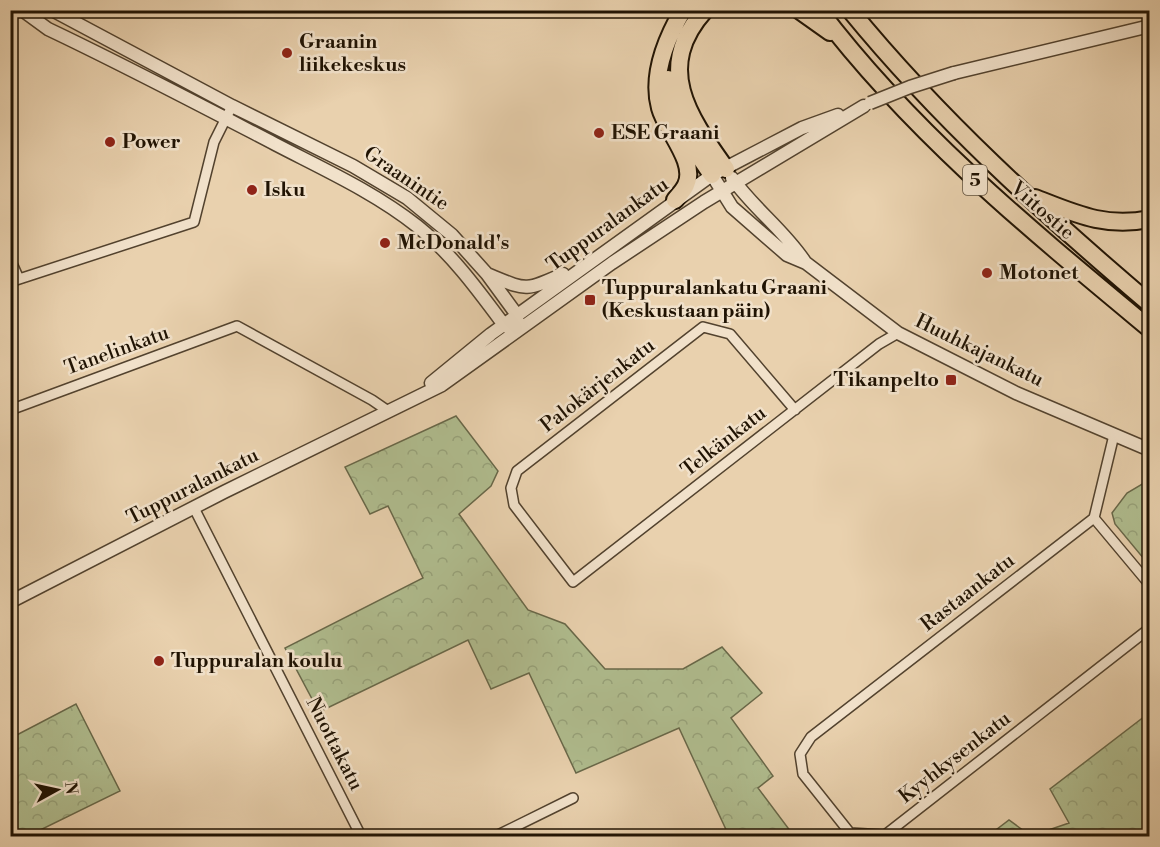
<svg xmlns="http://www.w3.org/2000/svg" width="1160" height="847" font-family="'Libre Bodoni',serif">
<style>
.forest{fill:url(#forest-crowns);stroke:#686849;stroke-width:1.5}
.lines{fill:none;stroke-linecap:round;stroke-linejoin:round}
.minor-casing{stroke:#52422e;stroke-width:12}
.tertiary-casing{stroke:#52422e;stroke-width:15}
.trunk-casing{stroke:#201303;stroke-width:20}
.minor{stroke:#f1e1ca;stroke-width:9}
.tertiary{stroke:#f1e1ca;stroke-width:12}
.trunk{stroke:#e9d1ae;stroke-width:16}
.tertiary-bridge-casing{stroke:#52422e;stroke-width:15;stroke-linecap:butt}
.tertiary-bridge{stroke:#f1e1ca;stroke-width:12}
.poi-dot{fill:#8f2418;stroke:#f1e1ca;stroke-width:2}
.labels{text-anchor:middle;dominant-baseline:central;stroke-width:5;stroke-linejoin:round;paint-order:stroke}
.shield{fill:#f1e1ca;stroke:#5f513f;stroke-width:1.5}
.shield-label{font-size:18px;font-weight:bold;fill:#201303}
.poi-label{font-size:20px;font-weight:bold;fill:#201303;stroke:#f1e1ca;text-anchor:start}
.street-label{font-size:20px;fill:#201303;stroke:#f1e1ca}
</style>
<defs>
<pattern id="forest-crowns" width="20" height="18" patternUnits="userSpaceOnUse" patternTransform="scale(1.5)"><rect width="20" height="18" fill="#b0bd8f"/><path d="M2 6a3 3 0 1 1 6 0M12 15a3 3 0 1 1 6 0" fill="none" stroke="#97a27a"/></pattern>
</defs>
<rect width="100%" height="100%" fill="#e9d1ae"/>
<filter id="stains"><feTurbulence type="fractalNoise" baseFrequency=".00333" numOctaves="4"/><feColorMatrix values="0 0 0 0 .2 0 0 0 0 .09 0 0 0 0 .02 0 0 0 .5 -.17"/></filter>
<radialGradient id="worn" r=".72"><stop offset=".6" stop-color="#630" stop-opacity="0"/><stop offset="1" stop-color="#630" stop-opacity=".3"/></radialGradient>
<path class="forest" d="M 456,416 L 498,471 L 491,486 L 459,514 L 528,610 L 565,624 L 605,669 L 683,669 L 722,647 L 762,693 L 731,718 L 773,776 L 758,788 L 794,836 L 729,836 L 679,728 L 576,773 L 529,673 L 491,689 L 468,640 L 319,712 L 285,648 L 423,578 L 388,506 L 370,514 L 345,467 Z
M 1149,480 L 1149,565 L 1115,524 L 1112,513 L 1127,493 Z
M 76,704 L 120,791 L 28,836 L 11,836 L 11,738 Z
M 1149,713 L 1149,836 L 988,836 L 1009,820 L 1031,836 L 1069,823 L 1050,789 Z"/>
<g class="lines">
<defs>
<path id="minor" d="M 10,259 L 19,279
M 10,282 L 194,222 L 214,142 L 232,106
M 10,410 L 237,326 L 372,400 L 388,411
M 795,410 L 730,334 L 703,327 L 517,471 L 511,488 L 514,505 L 573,582 L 879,344 L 898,333
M 1114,435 L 1094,518 L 811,737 L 800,754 L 803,774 L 850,833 L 885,835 L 1150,628
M 194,508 L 361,836
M 1094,518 L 1150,585
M 496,836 L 573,798"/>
<path id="tertiary" d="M 22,10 L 48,29 C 124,65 200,105 275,144 C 323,169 374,192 417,226 C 451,253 478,290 504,325 L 511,329 L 518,329
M 52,10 L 232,106 L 353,166 L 407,198 L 452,235 L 487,274 L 517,315 L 518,329
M 954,73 L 1150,26
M 712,175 L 732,207 L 787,255 L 806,263 L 898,333 L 1016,393 L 1150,450
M 732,178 C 754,209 785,231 805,262
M 487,274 C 526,290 524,292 563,274
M 431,383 L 491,334 L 712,175 L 802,128 L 838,115
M 10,602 L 224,492 L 442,385 L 612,263 L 704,202 L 864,106"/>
<path id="trunk" d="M 705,10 C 653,68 689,117 726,169
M 799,10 L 830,32
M 819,10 C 912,133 1032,231 1150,329
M 850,10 C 939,119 1043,213 1150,304
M 668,79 C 669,116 692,146 712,175
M 1035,198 C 1076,214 1105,228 1150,219
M 675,200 C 679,195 684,190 686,185 C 697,162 666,131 660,108 C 651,75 666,39 683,10"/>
</defs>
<use href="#minor" class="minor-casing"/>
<use href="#tertiary" class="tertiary-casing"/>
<use href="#trunk" class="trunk-casing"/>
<use href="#minor" class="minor"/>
<use href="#tertiary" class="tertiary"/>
<use href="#trunk" class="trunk"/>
<defs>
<path id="tertiary-bridge" d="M 870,103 L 910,87 L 954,73"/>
</defs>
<use href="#tertiary-bridge" class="tertiary-bridge-casing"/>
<use href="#tertiary-bridge" class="tertiary-bridge"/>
</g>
<g class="poi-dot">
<circle cx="287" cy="53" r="6"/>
<circle cx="599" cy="133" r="6"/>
<circle cx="110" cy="142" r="6"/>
<circle cx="252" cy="190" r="6"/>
<circle cx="385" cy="243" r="6"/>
<circle cx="987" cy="273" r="6"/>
<rect x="584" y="294" width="12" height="12" rx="3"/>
<rect x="945" y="374" width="12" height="12" rx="3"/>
<circle cx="159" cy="661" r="6"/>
</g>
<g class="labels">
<rect class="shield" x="963" y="165" width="24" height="30" rx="4.5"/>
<g class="shield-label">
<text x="975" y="180">5</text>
</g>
<g class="poi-label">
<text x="299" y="42">Graanin<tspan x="299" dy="23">liikekeskus</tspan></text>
<text x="611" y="133">ESE Graani</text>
<text x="122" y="142">Power</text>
<text x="264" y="190">Isku</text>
<text x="397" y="243">McDonald's</text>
<text x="999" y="273">Motonet</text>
<text x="602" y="288">Tuppuralankatu Graani<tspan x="602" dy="23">(Keskustaan päin)</tspan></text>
<text x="939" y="380" text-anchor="end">Tikanpelto</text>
<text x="171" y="661">Tuppuralan koulu</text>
</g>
<g class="street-label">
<text transform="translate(406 179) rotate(34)">Graanintie</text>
<text transform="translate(1042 211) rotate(41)">Viitostie</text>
<text transform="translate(608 225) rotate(-36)">Tuppuralankatu</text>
<text transform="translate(117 351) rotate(-20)">Tanelinkatu</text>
<text transform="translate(979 351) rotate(26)">Huuhkajankatu</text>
<text transform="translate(598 386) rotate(-38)">Palokärjenkatu</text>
<text transform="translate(724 442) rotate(-38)">Telkänkatu</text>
<text transform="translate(193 487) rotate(-27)">Tuppuralankatu</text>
<text transform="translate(968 593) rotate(-38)">Rastaankatu</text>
<text transform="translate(334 744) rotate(63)">Nuottakatu</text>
<text transform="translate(955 758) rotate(-38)">Kyyhkysenkatu</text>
</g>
</g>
<rect width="1160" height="847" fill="none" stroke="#e9d1ae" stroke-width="36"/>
<rect x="12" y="12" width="1136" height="823" fill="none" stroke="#201303" stroke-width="3"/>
<rect x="18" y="18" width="1124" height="811" fill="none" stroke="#201303" stroke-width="1.5"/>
<g transform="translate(57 790) rotate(82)" stroke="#f1e1ca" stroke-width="4.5" paint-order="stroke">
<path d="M0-4.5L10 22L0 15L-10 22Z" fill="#201303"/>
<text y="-9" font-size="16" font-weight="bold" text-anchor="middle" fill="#201303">N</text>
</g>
<rect width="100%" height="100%" filter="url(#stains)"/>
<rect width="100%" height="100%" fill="url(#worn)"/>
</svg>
